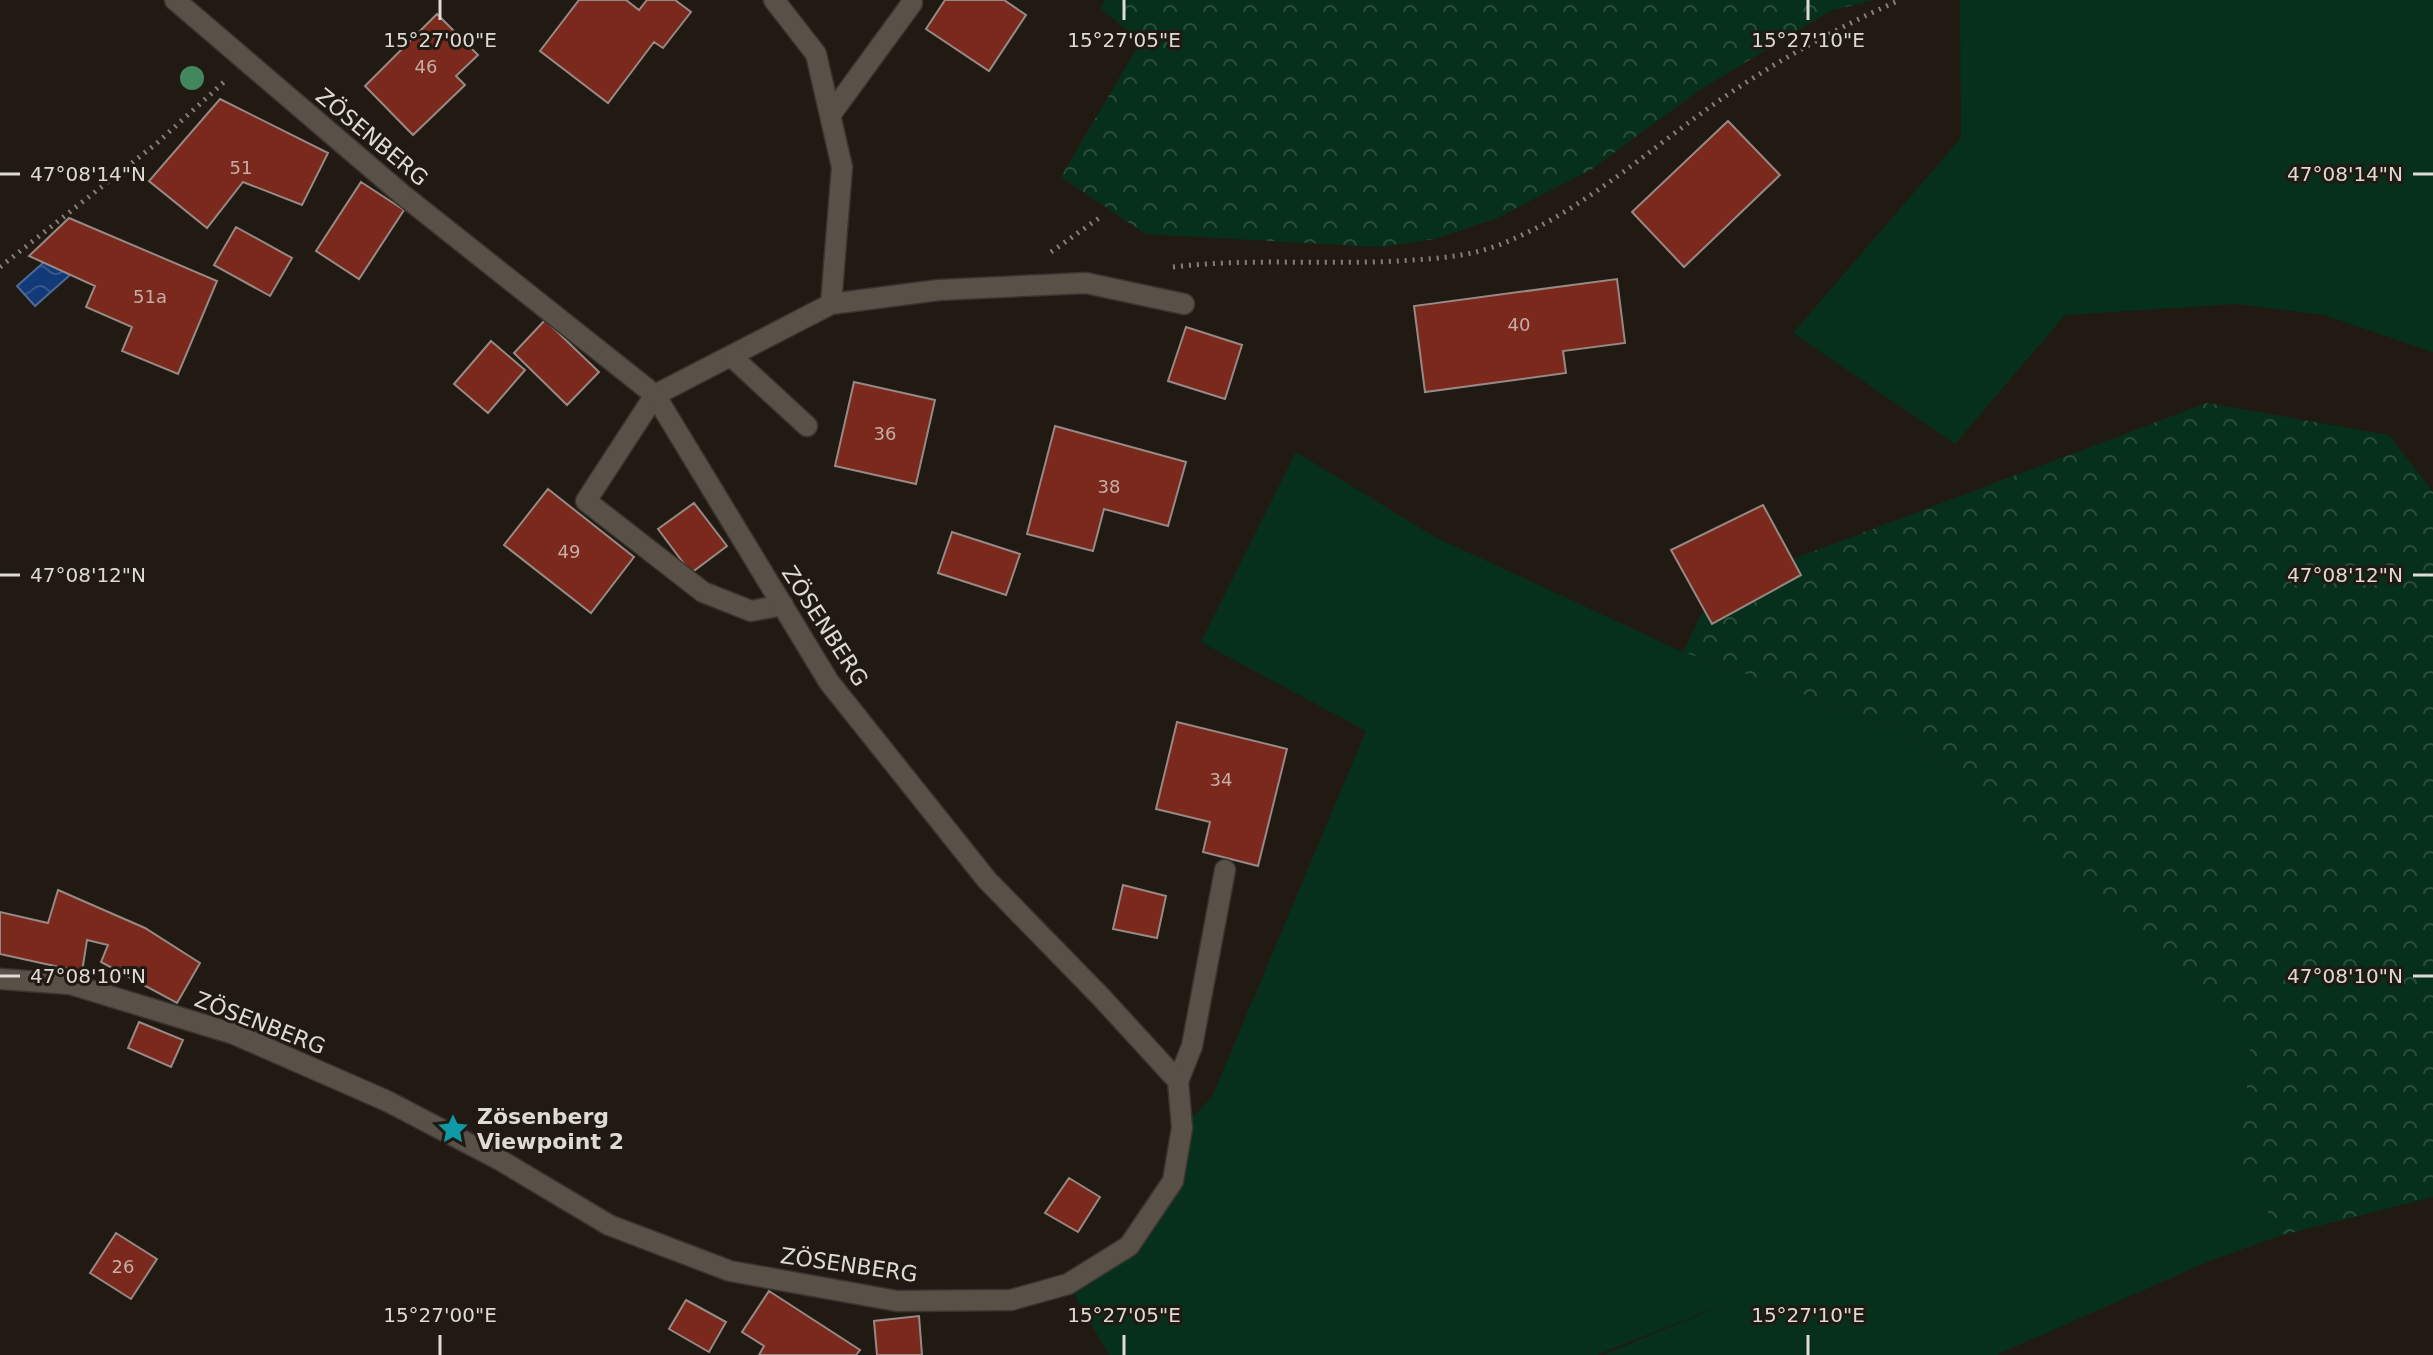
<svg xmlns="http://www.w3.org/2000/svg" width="2433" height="1355" font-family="'DejaVu Sans',sans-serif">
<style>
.grass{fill:#07301c}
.forest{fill:url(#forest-crowns)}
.water{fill:url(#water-waves);stroke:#506a95;stroke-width:2}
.building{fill:#7b281d;stroke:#978986;stroke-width:2}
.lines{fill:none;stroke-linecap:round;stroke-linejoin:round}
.lane-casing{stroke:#393430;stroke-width:23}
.street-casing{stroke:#393430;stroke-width:23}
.path{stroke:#857f79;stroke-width:5;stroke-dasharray:2 6;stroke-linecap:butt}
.lane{stroke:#595048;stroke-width:20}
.street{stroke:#595048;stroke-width:20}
.tree{fill:#44865e}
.ticks{fill:none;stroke:#dfdad5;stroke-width:3}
.labels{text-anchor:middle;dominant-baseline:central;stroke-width:6;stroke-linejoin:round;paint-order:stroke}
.number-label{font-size:18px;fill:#c6aea7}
.street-label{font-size:22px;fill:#dfdad5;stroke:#211a13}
.poi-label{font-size:22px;font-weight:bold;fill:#dfdad5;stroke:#211a13;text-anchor:start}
.ticks-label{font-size:20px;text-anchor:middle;fill:#dfdad5;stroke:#211a13;stroke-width:6;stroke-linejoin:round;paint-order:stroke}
</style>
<defs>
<pattern id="forest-crowns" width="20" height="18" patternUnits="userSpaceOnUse" patternTransform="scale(2)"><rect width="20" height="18" fill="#07301c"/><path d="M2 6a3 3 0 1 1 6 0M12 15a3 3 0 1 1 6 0" fill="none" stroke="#2b4d3c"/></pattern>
<pattern id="water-waves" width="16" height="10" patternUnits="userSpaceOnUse" patternTransform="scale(2)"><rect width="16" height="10" fill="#123a79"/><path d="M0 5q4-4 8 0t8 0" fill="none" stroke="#34568b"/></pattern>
</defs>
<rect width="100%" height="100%" fill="#211a13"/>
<path class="grass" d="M 1960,0 L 2433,0 L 2433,352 L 2324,315 L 2237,304 L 2065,315 L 1955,444 L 1793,333 L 1961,138 Z
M 1296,452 L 1435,537 L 1683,652 L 1902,729 L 2252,1040 L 2240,1165 L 2282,1235 L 2212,1260 L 1996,1355 L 1603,1355 L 1733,1301 L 1596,1355 L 1109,1355 L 1068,1284 L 1128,1246 L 1173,1181 L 1182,1128 L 1212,1097 L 1366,731 L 1201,642 Z"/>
<path class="forest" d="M 1106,0 L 1874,0 L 1830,11 L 1698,91 L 1592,169 L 1497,218 L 1435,239 L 1379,247 L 1146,234 L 1061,177 L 1141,41 L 1100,8 Z
M 2207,403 L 2389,435 L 2433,492 L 2433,1197 L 2282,1235 L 2240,1166 L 2251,1040 L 1902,729 L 1683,652 L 1714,589 Z"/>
<path class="water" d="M 52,255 L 70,275 L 35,306 L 17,286 Z"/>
<path class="building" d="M 579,0 L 626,0 L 639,10 L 647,0 L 675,0 L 691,12 L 663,48 L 654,42 L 608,103 L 540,51 Z
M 945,0 L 1004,0 L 1026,15 L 989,71 L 926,29 Z
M 437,14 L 478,55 L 456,76 L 465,85 L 413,135 L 365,86 Z
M 220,99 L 328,153 L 302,205 L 243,182 L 207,228 L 149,181 Z
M 1728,121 L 1780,175 L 1684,267 L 1632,212 Z
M 361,182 L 404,210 L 359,279 L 316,251 Z
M 69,218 L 217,281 L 178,374 L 122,351 L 132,327 L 86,307 L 95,286 L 29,256 Z
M 236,227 L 292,258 L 270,296 L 214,265 Z
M 1617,279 L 1625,343 L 1563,351 L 1566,373 L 1425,392 L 1414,306 Z
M 545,320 L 599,372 L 567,405 L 514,353 Z
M 1186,327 L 1242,345 L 1225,399 L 1168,381 Z
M 491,341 L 525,370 L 488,413 L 454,384 Z
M 854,382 L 935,400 L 916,484 L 835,466 Z
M 1055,426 L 1186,462 L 1168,526 L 1104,509 L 1093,551 L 1027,534 Z
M 548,489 L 634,557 L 591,613 L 504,545 Z
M 694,503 L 727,546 L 691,573 L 658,529 Z
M 1763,505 L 1801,575 L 1712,624 L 1671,550 Z
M 952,532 L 1020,554 L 1006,595 L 938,573 Z
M 1177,722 L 1287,749 L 1258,866 L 1203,852 L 1210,822 L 1156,809 Z
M 1123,885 L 1166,896 L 1157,938 L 1113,929 Z
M 58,890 L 145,928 L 200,963 L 177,1003 L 101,962 L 108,945 L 87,940 L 82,972 L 0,954 L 0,912 L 48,923 Z
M 139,1022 L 183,1040 L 171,1067 L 128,1048 Z
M 1069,1178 L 1100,1197 L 1078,1232 L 1045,1213 Z
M 116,1233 L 157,1259 L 131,1299 L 90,1273 Z
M 769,1291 L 860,1350 L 856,1355 L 759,1355 L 764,1346 L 742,1332 Z
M 686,1300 L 726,1322 L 709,1352 L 669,1329 Z
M 919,1316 L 922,1355 L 877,1355 L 874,1321 Z"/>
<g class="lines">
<defs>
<path id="lane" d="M 774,0 L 816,54 L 842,167 L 831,304
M 831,114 L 912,3
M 783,605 L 751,611 L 703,592 L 586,501 L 655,395 L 831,304 L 939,290 L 1086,283 L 1184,304
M 1178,1081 L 1192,1046 L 1225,870"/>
<path id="street" d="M 731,356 L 807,426
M 0,979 L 70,984 L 234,1034 L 387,1101 L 500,1160 L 609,1225 L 730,1271 L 897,1301 L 1011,1300 L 1068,1284 L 1129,1246 L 1173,1181 L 1182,1128 L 1178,1081 L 1101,997 L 987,880 L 829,682 L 655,395 L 403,195 L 175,0"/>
</defs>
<use href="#lane" class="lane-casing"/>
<use href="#street" class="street-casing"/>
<path class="path" d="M 1051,252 L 1102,216
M 0,267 L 157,143 L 224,82
M 1173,267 C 1248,258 1322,265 1397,261 C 1432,259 1471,257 1504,243 C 1580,212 1644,154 1710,107 C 1769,65 1834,29 1900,0"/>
<use href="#lane" class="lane"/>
<use href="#street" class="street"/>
</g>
<circle class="tree" cx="192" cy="78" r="12"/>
<path class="ticks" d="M 440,0 L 440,20M 1124,0 L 1124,20M 1808,0 L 1808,20M 0,174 L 20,174M 2413,174 L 2433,174M 0,575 L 20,575M 2413,575 L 2433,575M 0,976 L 20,976M 2413,976 L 2433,976M 440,1335 L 440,1355M 1124,1335 L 1124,1355M 1808,1335 L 1808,1355"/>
<defs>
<symbol id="sight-bare" viewBox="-9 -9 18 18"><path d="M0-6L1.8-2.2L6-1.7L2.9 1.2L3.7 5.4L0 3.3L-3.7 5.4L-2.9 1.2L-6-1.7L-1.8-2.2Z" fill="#0f9aa8" stroke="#211a13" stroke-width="2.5" paint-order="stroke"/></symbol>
</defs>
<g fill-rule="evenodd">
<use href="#sight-bare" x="431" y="1107" width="44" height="44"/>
</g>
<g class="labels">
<g class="number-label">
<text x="426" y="66">46</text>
<text x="241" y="167">51</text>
<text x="150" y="296">51a</text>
<text x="1519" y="324">40</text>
<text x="885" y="433">36</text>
<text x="1109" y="486">38</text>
<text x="569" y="551">49</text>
<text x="1221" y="779">34</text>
<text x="123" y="1266">26</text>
</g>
<g class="street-label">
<text transform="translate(372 137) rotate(40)">ZÖSENBERG</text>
<text transform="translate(825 626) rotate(57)">ZÖSENBERG</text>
<text transform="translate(260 1023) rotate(21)">ZÖSENBERG</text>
<text transform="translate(849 1265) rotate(8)">ZÖSENBERG</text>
</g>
<g class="poi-label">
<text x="477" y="1116">Zösenberg<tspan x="477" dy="25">Viewpoint 2</tspan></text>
</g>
</g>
<g class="ticks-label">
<text x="440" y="47">15°27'00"E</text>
<text x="1124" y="47">15°27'05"E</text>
<text x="1808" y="47">15°27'10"E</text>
<text x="88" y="181">47°08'14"N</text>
<text x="2345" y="181">47°08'14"N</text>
<text x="88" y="582">47°08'12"N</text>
<text x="2345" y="582">47°08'12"N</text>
<text x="88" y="983">47°08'10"N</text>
<text x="2345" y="983">47°08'10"N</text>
<text x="440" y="1322">15°27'00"E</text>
<text x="1124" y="1322">15°27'05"E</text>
<text x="1808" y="1322">15°27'10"E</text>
</g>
</svg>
